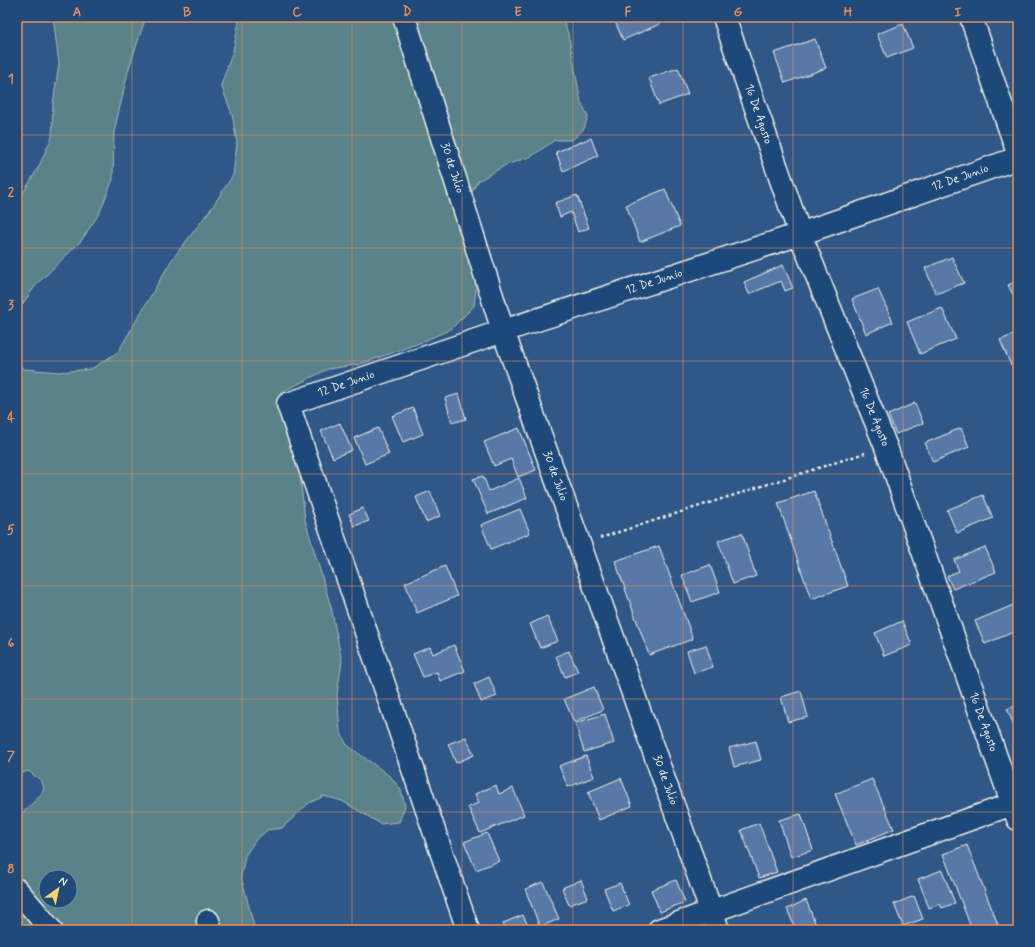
<svg xmlns="http://www.w3.org/2000/svg" width="1035" height="947" font-family="Mynerve,sans-serif">
<style>
.green{fill:#5a8289;stroke:#a7bab8;fill-rule:evenodd}
.building{fill:#5979a7;stroke:#f4f1e8}
.lines{fill:none;stroke-linecap:round;stroke-linejoin:round}
.minor-casing{stroke:#f4f1e8;stroke-width:25}
.path{stroke:#f4f1e8;stroke-width:2.5;stroke-dasharray:3 3;stroke-linecap:butt}
.minor{stroke:#1f4a7a;stroke-width:22}
.grid{fill:none;stroke:#ec8e59;stroke-width:1;stroke-opacity:0.55}
.labels{text-anchor:middle;dominant-baseline:central;stroke-width:3.5;stroke-linejoin:round;paint-order:stroke}
.street-label{font-size:12px;fill:#f4f1e8;stroke:#1f4a7a}
.neatline{fill:none;stroke:#ec8e59;stroke-width:1.5}
.grid-label{font-size:13px;text-anchor:middle;font-weight:bold;fill:#ec8e59}
</style>
<rect width="100%" height="100%" fill="#2f5787"/>
<filter id="ink" filterUnits="userSpaceOnUse"><feTurbulence type="fractalNoise" baseFrequency=".025" numOctaves="2"/><feDisplacementMap in="SourceGraphic" scale="8" xChannelSelector="R" yChannelSelector="G"/><feConvolveMatrix kernelMatrix="1 2 1 2 8 2 1 2 1" color-interpolation-filters="sRGB"/></filter>
<g filter="url(#ink)">
<path class="green" d="M 53,17 L 146,17 L 129,68 L 114,132 L 113,179 L 100,212 L 81,241 L 36,285 L 17,312 L 17,201 L 19,200 L 38,168 L 52,137 L 53,104 L 59,64 Z
M 240,17 L 562,17 L 568,33 L 581,102 L 588,116 L 584,129 L 572,140 L 555,140 L 532,156 L 506,165 L 478,181 L 463,208 L 478,274 L 474,306 L 451,329 L 422,342 L 361,364 L 328,369 L 280,393 L 279,410 L 299,466 L 305,520 L 331,607 L 342,662 L 337,694 L 340,731 L 347,745 L 391,777 L 401,790 L 405,806 L 399,822 L 381,824 L 342,801 L 324,796 L 309,803 L 282,828 L 267,830 L 254,842 L 245,856 L 241,876 L 255,930 L 26,930 L 17,924 L 17,818 L 40,796 L 44,789 L 42,781 L 28,771 L 17,775 L 17,363 L 24,369 L 59,372 L 91,369 L 118,352 L 171,261 L 213,206 L 233,175 L 237,143 L 232,114 L 221,85 L 233,51 ZM 46,877 L 70,877 L 70,901 L 46,901 Z"/>
<path class="building" d="M 613,17 L 656,17 L 660,24 L 623,40 Z
M 903,24 L 913,48 L 887,58 L 877,34 Z
M 815,39 L 826,68 L 785,83 L 774,53 Z
M 678,68 L 688,94 L 659,105 L 649,78 Z
M 591,138 L 598,156 L 563,171 L 556,152 Z
M 665,189 L 680,226 L 640,242 L 626,205 Z
M 577,195 L 589,228 L 578,232 L 571,212 L 560,217 L 555,203 Z
M 952,257 L 964,283 L 936,294 L 925,268 Z
M 783,265 L 793,288 L 785,291 L 781,281 L 749,294 L 744,282 Z
M 1018,281 L 1018,300 L 1016,301 L 1008,285 Z
M 878,289 L 893,322 L 866,334 L 852,299 Z
M 942,308 L 956,339 L 920,354 L 907,322 Z
M 1018,333 L 1018,362 L 1011,365 L 1000,340 Z
M 459,394 L 466,419 L 452,423 L 445,398 Z
M 915,403 L 923,423 L 896,434 L 888,415 Z
M 413,408 L 423,434 L 403,442 L 392,416 Z
M 340,423 L 352,450 L 333,458 L 321,431 Z
M 378,428 L 389,454 L 365,464 L 354,438 Z
M 519,428 L 536,470 L 518,477 L 511,459 L 494,466 L 484,442 Z
M 961,428 L 969,447 L 933,462 L 925,443 Z
M 483,476 L 489,491 L 519,478 L 527,498 L 488,514 L 473,479 Z
M 430,491 L 440,516 L 426,522 L 416,497 Z
M 814,491 L 848,586 L 811,599 L 778,503 Z
M 983,495 L 993,518 L 957,533 L 947,510 Z
M 363,508 L 369,521 L 354,526 L 349,514 Z
M 520,509 L 530,533 L 491,549 L 481,525 Z
M 742,533 L 756,576 L 733,584 L 718,541 Z
M 659,546 L 693,639 L 649,655 L 615,561 Z
M 985,547 L 996,572 L 953,589 L 947,576 L 959,571 L 954,560 Z
M 710,565 L 720,592 L 692,602 L 682,575 Z
M 445,566 L 457,596 L 417,613 L 405,583 Z
M 1018,603 L 1018,630 L 985,644 L 975,621 Z
M 547,616 L 558,641 L 540,648 L 530,624 Z
M 902,621 L 912,645 L 884,656 L 875,633 Z
M 454,645 L 465,671 L 440,681 L 437,672 L 423,677 L 413,654 L 430,647 L 433,654 Z
M 706,645 L 713,667 L 694,673 L 687,651 Z
M 569,651 L 578,672 L 565,677 L 556,656 Z
M 489,677 L 497,696 L 481,702 L 474,684 Z
M 594,687 L 603,710 L 574,722 L 564,699 Z
M 801,691 L 808,717 L 788,722 L 781,697 Z
M 1018,705 L 1018,735 L 1007,709 Z
M 605,714 L 614,743 L 584,752 L 575,723 Z
M 466,737 L 474,755 L 456,763 L 448,744 Z
M 756,741 L 761,760 L 734,767 L 729,748 Z
M 586,756 L 594,777 L 568,787 L 559,766 Z
M 621,778 L 632,806 L 599,820 L 588,792 Z
M 872,779 L 894,829 L 856,845 L 835,794 Z
M 496,785 L 499,794 L 513,788 L 524,815 L 480,833 L 468,807 L 479,803 L 475,794 Z
M 801,814 L 813,850 L 791,857 L 779,820 Z
M 759,823 L 777,872 L 759,878 L 741,830 Z
M 487,833 L 499,861 L 476,870 L 464,842 Z
M 967,845 L 1000,930 L 972,930 L 943,854 Z
M 942,870 L 955,903 L 942,908 L 940,904 L 929,908 L 918,879 Z
M 581,880 L 588,898 L 569,905 L 562,888 Z
M 676,880 L 685,902 L 660,912 L 651,890 Z
M 543,882 L 559,919 L 540,927 L 525,889 Z
M 620,883 L 629,905 L 613,911 L 604,889 Z
M 914,896 L 923,919 L 903,926 L 894,904 Z
M 806,900 L 818,930 L 796,930 L 787,909 Z
M 523,915 L 530,930 L 506,930 L 503,923 Z"/>
<g class="lines">
<defs>
<path id="minor" d="M 404,17 L 503,331 L 718,930
M 724,17 L 800,234 L 886,447 L 1018,819
M 971,17 L 1018,153
M 17,890 L 51,930
M 208,921 L 211,930
M 468,930 L 288,404 L 503,331 L 800,234 L 1018,158
M 659,930 L 1018,802"/>
</defs>
<use href="#minor" class="minor-casing"/>
<path class="path" d="M 600,538 L 865,453"/>
<use href="#minor" class="minor"/>
</g>
</g>
<path class="grid" d="M 132,17 L 132,930M 242,17 L 242,930M 352,17 L 352,930M 462,17 L 462,930M 573,17 L 573,930M 683,17 L 683,930M 793,17 L 793,930M 903,17 L 903,930M 17,135 L 1018,135M 17,248 L 1018,248M 17,361 L 1018,361M 17,474 L 1018,474M 17,586 L 1018,586M 17,699 L 1018,699M 17,812 L 1018,812"/>
<g class="labels">
<g class="street-label">
<text transform="translate(758 114) rotate(71)">16 De Agosto</text>
<text transform="translate(452 168) rotate(72)">30 de Julio</text>
<text transform="translate(960 178) rotate(-19)">12 De Junio</text>
<text transform="translate(654 282) rotate(-18)">12 De Junio</text>
<text transform="translate(346 384) rotate(-19)">12 De Junio</text>
<text transform="translate(874 417) rotate(68)">16 De Agosto</text>
<text transform="translate(555 476) rotate(70)">30 de Julio</text>
<text transform="translate(983 722) rotate(70)">16 De Agosto</text>
<text transform="translate(665 780) rotate(70)">30 de Julio</text>
</g>
</g>
<rect width="1035" height="947" fill="none" stroke="#1f4a7a" stroke-width="44"/>
<g transform="translate(58 889) rotate(33)"><circle r="19" fill="#1f4a7a" stroke="#748da6"/>
<path d="M0-3L7 15L0 10L-7 15Z" fill="#ffd166"/>
<text y="-6" font-size="11" font-weight="bold" text-anchor="middle" fill="#f4f1e8">N</text>
</g>
<rect x="22" y="22" width="991" height="903" class="neatline"/>
<g class="grid-label">
<text x="77" y="16">A</text>
<text x="187" y="16">B</text>
<text x="297" y="16">C</text>
<text x="407" y="16">D</text>
<text x="518" y="16">E</text>
<text x="628" y="16">F</text>
<text x="738" y="16">G</text>
<text x="848" y="16">H</text>
<text x="958" y="16">I</text>
<text x="11" y="83">1</text>
<text x="11" y="196">2</text>
<text x="11" y="309">3</text>
<text x="11" y="422">4</text>
<text x="11" y="534">5</text>
<text x="11" y="647">6</text>
<text x="11" y="760">7</text>
<text x="11" y="873">8</text>
</g>
</svg>
